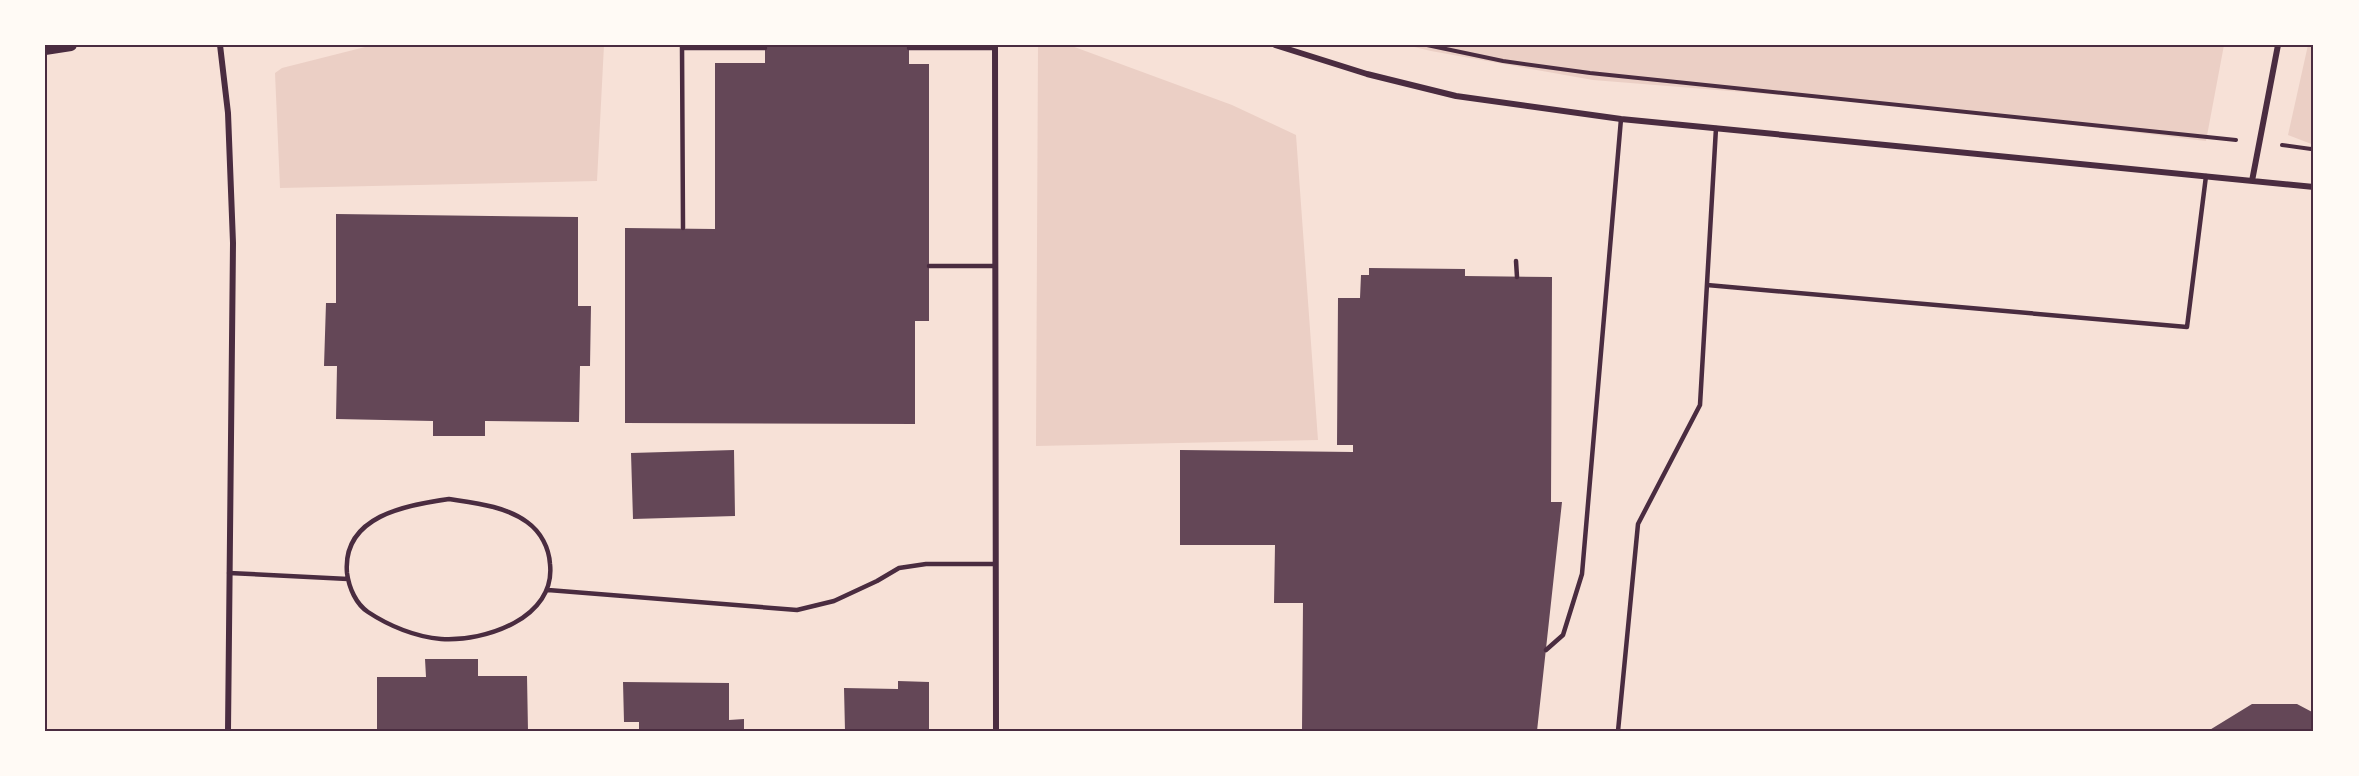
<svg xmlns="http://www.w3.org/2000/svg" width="2359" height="776" font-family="Spectral,serif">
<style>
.green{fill:#ebcfc5}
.building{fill:#644757}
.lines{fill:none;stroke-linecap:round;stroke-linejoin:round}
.path{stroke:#4a2c40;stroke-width:4}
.service{stroke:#4a2c40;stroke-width:4.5}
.minor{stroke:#4a2c40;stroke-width:6}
.secondary{stroke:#4a2c40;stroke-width:12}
.neatline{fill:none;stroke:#4a2c40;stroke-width:2}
</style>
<rect width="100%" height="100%" fill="#f7e1d7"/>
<path class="green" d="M 373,45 L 604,45 L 597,181 L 280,188 L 275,73 L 282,68 Z
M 1038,45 L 1069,45 L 1232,105 L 1296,135 L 1318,440 L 1036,446 Z
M 1406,45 L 2224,45 L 2206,141 L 1917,106 L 1593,80 L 1431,51 Z
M 2308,45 L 2314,45 L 2314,145 L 2288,135 Z"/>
<path class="building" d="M 765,45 L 909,45 L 909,64 L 929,64 L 929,321 L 915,321 L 915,424 L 625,423 L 625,228 L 715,229 L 715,63 L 765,63 Z
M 336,214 L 578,217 L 578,306 L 591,306 L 590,366 L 580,366 L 579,422 L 485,421 L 485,436 L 433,436 L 433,421 L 336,419 L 337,366 L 324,366 L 326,303 L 336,303 Z
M 1369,268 L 1465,269 L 1465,276 L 1552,277 L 1551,502 L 1562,502 L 1537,731 L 1302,731 L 1303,603 L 1274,603 L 1275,545 L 1180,545 L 1180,450 L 1353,452 L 1353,445 L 1337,445 L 1338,298 L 1360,298 L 1361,275 L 1369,275 Z
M 734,450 L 735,516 L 633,519 L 631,453 Z
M 425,659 L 478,659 L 478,676 L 527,676 L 528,731 L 377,731 L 377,677 L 426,677 Z
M 898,681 L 929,682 L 929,731 L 845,731 L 844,688 L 898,689 Z
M 623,682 L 729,683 L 729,720 L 744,719 L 744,731 L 639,731 L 639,722 L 624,722 Z
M 2252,704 L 2297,704 L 2314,713 L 2314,731 L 2208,731 Z"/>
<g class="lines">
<path class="path" d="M 1427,45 L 1503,61 L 1590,73 L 2236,140
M 2282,145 L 2311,149 L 2314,148"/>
<path class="service" d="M 682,45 L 683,228
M 683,48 L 765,48
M 909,48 L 995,48
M 1516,261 L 1517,277
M 929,266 L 995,266
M 1707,285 L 2187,327 L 2206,176
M 449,499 C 475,503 505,506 527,522 C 541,532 549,548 550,564 C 556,618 485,642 441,639 C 416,637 389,626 368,612 C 356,604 349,588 347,573 C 342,516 406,505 449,499 Z
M 229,573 L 348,579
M 548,590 L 797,610 L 834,601 L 877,581 L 899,568 L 926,564 L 995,564
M 1546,650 L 1563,635 L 1582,574 L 1621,119
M 1618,731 L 1638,524 L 1700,405 L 1716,128"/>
<path class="minor" d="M 220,45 L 228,113 L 233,243 L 228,731
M 995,45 L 996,731
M 1275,45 L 1367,74 L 1456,96 L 1621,119 L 2314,187
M 2252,181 L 2278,45"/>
<path class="secondary" d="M 45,49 L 71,45"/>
</g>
<rect width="2359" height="776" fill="none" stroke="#fffaf5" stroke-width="93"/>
<rect x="46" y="46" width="2266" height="684" class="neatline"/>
</svg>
